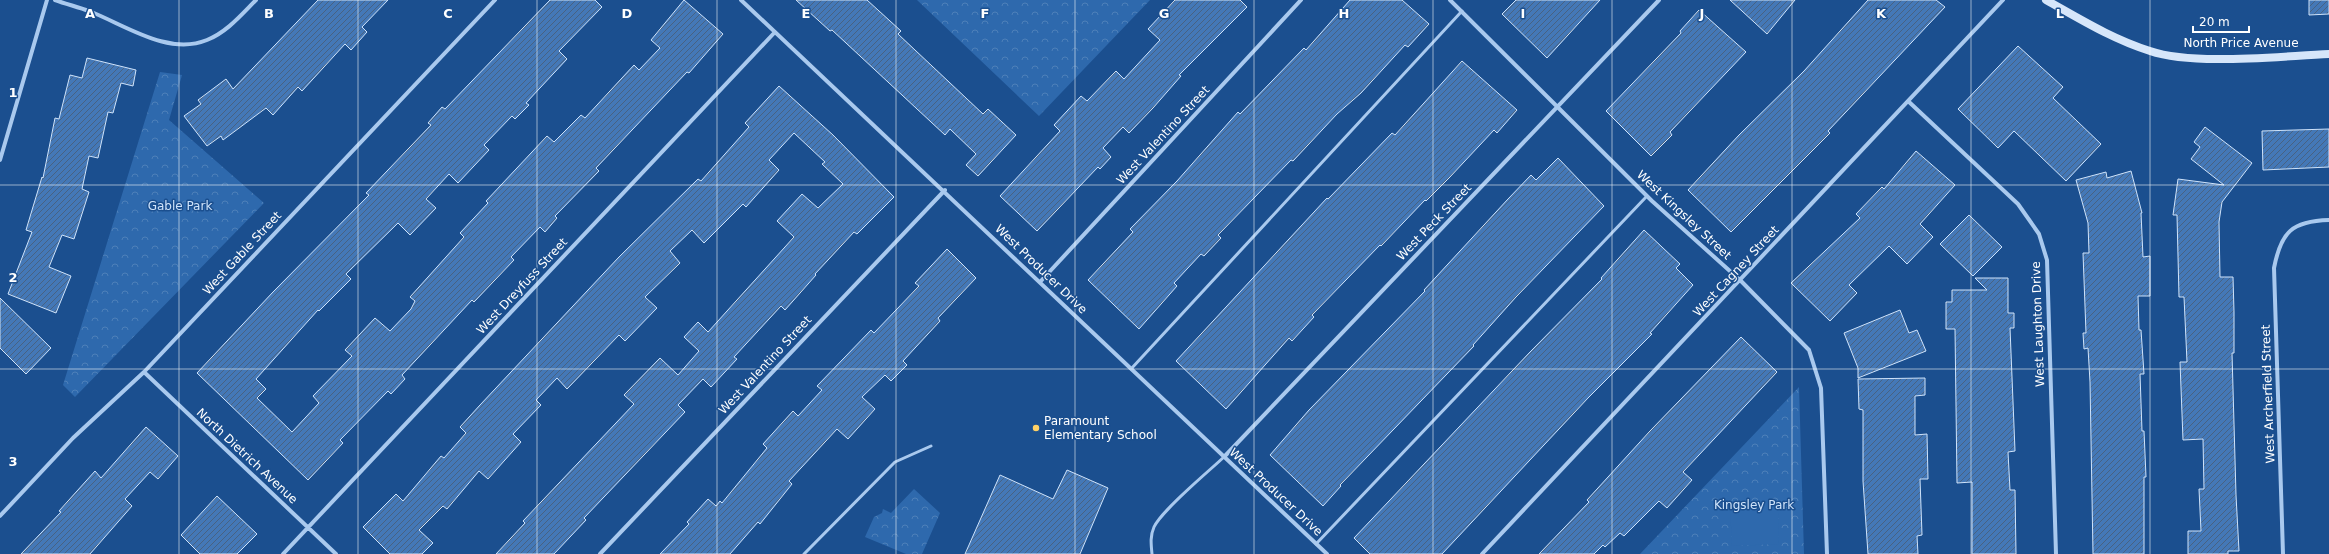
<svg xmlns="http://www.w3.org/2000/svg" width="2329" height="554" font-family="'DejaVu Sans',sans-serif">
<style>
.forest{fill:url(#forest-crowns)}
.pitch{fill:#2e69ad}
.building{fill:url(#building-hatch);stroke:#cfe3fa}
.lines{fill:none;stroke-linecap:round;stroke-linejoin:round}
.lane{stroke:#a9c9ee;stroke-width:3}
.street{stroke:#a9c9ee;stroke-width:4}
.secondary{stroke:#d6e6fa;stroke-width:8}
.grid{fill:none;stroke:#fff;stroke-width:1;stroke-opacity:0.55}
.poi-dot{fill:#ffd166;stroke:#1b4f8f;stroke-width:1.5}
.labels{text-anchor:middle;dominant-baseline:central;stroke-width:3;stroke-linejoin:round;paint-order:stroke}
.street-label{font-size:12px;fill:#fff;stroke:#1b4f8f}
.park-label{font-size:12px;fill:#cfe3fa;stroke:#1b4f8f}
.poi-label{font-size:12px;fill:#fff;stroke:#1b4f8f;text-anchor:start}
.grid-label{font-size:13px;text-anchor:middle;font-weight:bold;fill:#fff;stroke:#1b4f8f;stroke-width:3;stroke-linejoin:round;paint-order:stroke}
</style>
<defs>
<pattern id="forest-crowns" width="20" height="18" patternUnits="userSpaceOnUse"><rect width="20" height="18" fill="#2e69ad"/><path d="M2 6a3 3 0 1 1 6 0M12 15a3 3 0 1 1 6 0" fill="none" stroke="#4d80b9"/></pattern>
<pattern id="building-hatch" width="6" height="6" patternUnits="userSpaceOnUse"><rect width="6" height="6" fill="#4478b7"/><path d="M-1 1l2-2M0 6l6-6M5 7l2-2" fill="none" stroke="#486282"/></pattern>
</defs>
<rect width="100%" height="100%" fill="#1b4f8f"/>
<path class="forest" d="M 917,0 L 1150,0 L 1039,116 Z
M 160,72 L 182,75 L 169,120 L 264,203 L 75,397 L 63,385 Z
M 1799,387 L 1804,554 L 1640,554 Z
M 914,489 L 940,513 L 922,554 L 906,554 L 865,537 L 874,517 L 882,513 L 883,509 L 891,513 Z"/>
<path class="pitch" d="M 1778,504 L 1779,544 L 1732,546 L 1730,506 Z"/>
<path class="building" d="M 318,0 L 388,0 L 362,27 L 367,32 L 351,50 L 345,44 L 302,91 L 298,87 L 273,115 L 266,108 L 223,140 L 221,136 L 207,146 L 184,116 L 201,104 L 198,100 L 226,79 L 233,89 Z
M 550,0 L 595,0 L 602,7 L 559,51 L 567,59 L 526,103 L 529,105 L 515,119 L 512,116 L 484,145 L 489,150 L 458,183 L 449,174 L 426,199 L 436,208 L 410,235 L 398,223 L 346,274 L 351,279 L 319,311 L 318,310 L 256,379 L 266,389 L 257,398 L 292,432 L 319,403 L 313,396 L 352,356 L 345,350 L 375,318 L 390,331 L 411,309 L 415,301 L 410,297 L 464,237 L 460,233 L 488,203 L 486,201 L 547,136 L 554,142 L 581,115 L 585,118 L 634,65 L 639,70 L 660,48 L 651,40 L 684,0 L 723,34 L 689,73 L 687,72 L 596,168 L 599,171 L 555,216 L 557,218 L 545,232 L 540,227 L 511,257 L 514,260 L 474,302 L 472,300 L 402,375 L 405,379 L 391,394 L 388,391 L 340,440 L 343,443 L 308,480 L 197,373 L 273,292 L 369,195 L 366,193 L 431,125 L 428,123 L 442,107 L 445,109 Z
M 796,0 L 867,0 L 901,31 L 898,34 L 983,114 L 988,109 L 1016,135 L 978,176 L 966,165 L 976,154 L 950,129 L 945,135 L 832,30 L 830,31 Z
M 1175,0 L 1240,0 L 1247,7 L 1179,75 L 1181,76 L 1153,108 L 1129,133 L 1123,127 L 1103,148 L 1111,157 L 1100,169 L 1098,167 L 1037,231 L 1000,196 L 1060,131 L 1054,125 L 1081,96 L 1087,101 L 1116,71 L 1124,79 L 1160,40 L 1148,29 Z
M 1350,0 L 1402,0 L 1429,24 L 1408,47 L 1405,45 L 1361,93 L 1337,114 L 1293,161 L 1291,160 L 1218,235 L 1221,238 L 1204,256 L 1201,254 L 1174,283 L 1177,286 L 1139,329 L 1088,280 L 1133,232 L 1130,229 L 1177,181 L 1238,112 L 1240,114 L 1304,48 L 1306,50 Z
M 1516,0 L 1600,0 L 1547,58 L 1502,14 Z
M 1730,0 L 1795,0 L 1767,34 Z
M 1868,0 L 1936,0 L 1945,7 L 1828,131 L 1830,133 L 1731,232 L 1688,190 L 1739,135 L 1804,71 Z
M 2309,0 L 2329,0 L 2329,14 L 2309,15 Z
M 1699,10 L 1746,52 L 1670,132 L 1672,135 L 1651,156 L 1606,111 L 1681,33 L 1680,31 Z
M 2018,46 L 2063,87 L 2053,98 L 2101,144 L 2066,181 L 2014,131 L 1998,148 L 1958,109 Z
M 87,58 L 136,70 L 133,86 L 121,83 L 113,113 L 108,112 L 98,158 L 89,156 L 82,189 L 89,192 L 74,239 L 62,235 L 49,267 L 71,276 L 56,313 L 8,294 L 32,232 L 26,230 L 42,177 L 43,178 L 55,118 L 59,119 L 70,75 L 82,78 Z
M 1462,61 L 1517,110 L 1497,133 L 1494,130 L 1449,178 L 1426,201 L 1425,200 L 1381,246 L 1380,245 L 1312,315 L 1314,317 L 1292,341 L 1289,338 L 1226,409 L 1176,361 L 1327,198 L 1328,199 L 1392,133 L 1395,135 Z
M 779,86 L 833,135 L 894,197 L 857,234 L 854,232 L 815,274 L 816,275 L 785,310 L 781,306 L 734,357 L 737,359 L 711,387 L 703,379 L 678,405 L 685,412 L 584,518 L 586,520 L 554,554 L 496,554 L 525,523 L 523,521 L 634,404 L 624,395 L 660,358 L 678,375 L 699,351 L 684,337 L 698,322 L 708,332 L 794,237 L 777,221 L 802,194 L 818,208 L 843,184 L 822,164 L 825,162 L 794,133 L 769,160 L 779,170 L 746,207 L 743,204 L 704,243 L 692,230 L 670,251 L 680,263 L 645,297 L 657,308 L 625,341 L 619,335 L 567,389 L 557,378 L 536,400 L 541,405 L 513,434 L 521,442 L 488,479 L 479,471 L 447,509 L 443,506 L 419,530 L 433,543 L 422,554 L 390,554 L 363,527 L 396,494 L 403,501 L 441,456 L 444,458 L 466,433 L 460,427 L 480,405 L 619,257 L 698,179 L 701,181 L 749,127 L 745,123 Z
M 2205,127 L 2252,163 L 2222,202 L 2219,222 L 2220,277 L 2233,277 L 2234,312 L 2234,353 L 2232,353 L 2236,495 L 2239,551 L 2228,551 L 2228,554 L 2188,554 L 2188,531 L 2201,531 L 2199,489 L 2204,489 L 2203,439 L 2183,440 L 2180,362 L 2187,362 L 2184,297 L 2179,297 L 2177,215 L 2173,215 L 2178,179 L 2224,185 L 2191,159 L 2200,147 L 2194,142 Z
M 2329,129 L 2329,167 L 2263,170 L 2262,131 Z
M 1916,151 L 1955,185 L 1920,224 L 1933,237 L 1907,264 L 1889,246 L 1849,285 L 1857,293 L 1830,321 L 1791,283 L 1860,218 L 1856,214 L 1882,187 L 1884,189 Z
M 1558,158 L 1604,206 L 1516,297 L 1473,345 L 1474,346 L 1340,485 L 1341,486 L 1323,506 L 1270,455 L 1309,410 L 1425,291 L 1424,290 L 1508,199 L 1531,175 L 1536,180 Z
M 2131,171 L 2142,213 L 2141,213 L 2143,257 L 2150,256 L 2150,296 L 2138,296 L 2139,330 L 2141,330 L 2144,374 L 2140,374 L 2142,431 L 2144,431 L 2146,477 L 2144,477 L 2144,554 L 2093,554 L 2090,382 L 2088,348 L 2084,349 L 2083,333 L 2086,333 L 2083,253 L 2089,253 L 2088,223 L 2076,180 L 2106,172 L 2107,178 Z
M 1969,215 L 2002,247 L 1973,276 L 1940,244 Z
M 1644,230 L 1680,264 L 1676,268 L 1693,285 L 1650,333 L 1652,334 L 1588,398 L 1442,554 L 1370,554 L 1354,538 L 1530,352 L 1602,279 L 1601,278 Z
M 947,249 L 976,278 L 938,318 L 940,321 L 903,361 L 907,365 L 891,381 L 885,375 L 862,397 L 875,409 L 848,439 L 837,429 L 789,481 L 792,484 L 760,524 L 758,522 L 730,554 L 660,554 L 689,524 L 687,522 L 708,499 L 716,506 L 720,501 L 722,503 L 767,448 L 763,444 L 793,411 L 798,416 L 822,390 L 817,386 L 871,330 L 874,333 L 919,286 L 915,283 Z
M 1975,278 L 2008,278 L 2008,313 L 2014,313 L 2014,328 L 2010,328 L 2015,451 L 2008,452 L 2010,490 L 2015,490 L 2016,554 L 1972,554 L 1972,482 L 1957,483 L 1955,329 L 1946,329 L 1946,302 L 1952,302 L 1952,290 L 1987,290 Z
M 0,298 L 51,348 L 26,374 L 0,348 Z
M 1900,310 L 1909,333 L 1917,330 L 1926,351 L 1858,378 L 1858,368 L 1844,333 Z
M 1741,337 L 1777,372 L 1683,472 L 1692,480 L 1667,508 L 1659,501 L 1624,536 L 1620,533 L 1605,547 L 1603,545 L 1594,554 L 1539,554 L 1589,502 L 1587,500 L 1650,431 Z
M 1925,378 L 1925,395 L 1915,396 L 1915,435 L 1927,434 L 1928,479 L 1920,479 L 1922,535 L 1917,536 L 1918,554 L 1868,554 L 1863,481 L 1863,410 L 1859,409 L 1858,379 Z
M 146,427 L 178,456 L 158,479 L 150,472 L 125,499 L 132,506 L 90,554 L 21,554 L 61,512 L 59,511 L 95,471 L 101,478 Z
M 1067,470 L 1108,488 L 1080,554 L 965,554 L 1000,475 L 1053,499 Z
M 217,496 L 257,534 L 237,554 L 200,554 L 181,535 Z"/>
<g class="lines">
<path class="lane" d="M 1131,369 L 1462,11
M 1316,544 L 1647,196
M 804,554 L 895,462 L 931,446
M 1152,554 C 1151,544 1150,536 1154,527 C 1162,510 1209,471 1224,457"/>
<path class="street" d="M 55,0 C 66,4 78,7 89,11 C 125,25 168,56 207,40 C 227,32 241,15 256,0
M 741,0 L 1327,554
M 1450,0 L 1652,201 L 1741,281 L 1809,350 L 1821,388 L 1827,554
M 1908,101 L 2018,204 L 2039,234 L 2047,260 L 2056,554
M 0,160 L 47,0
M 1040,282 L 1301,0
M 144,372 L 336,554
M 1224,457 L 1659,0
M 0,516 L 73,438 L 144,372 L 495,0
M 283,554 L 775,32
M 600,554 L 945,190
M 1482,554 L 2003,0
M 2283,554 L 2274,268 C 2281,232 2292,221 2329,220"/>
<path class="secondary" d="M 2046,0 C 2080,19 2112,39 2150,51 C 2194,66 2280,56 2329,54"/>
</g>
<path class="grid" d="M 179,0 L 179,554M 358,0 L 358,554M 537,0 L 537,554M 717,0 L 717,554M 896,0 L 896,554M 1075,0 L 1075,554M 1254,0 L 1254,554M 1433,0 L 1433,554M 1612,0 L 1612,554M 1792,0 L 1792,554M 1971,0 L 1971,554M 2150,0 L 2150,554M 0,185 L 2329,185M 0,369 L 2329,369"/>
<circle class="poi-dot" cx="1036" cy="428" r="4"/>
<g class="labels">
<g class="street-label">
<text x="2241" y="43">North Price Avenue</text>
<text transform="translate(1163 135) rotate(-47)">West Valentino Street</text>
<text transform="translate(1684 215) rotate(43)">West Kingsley Street</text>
<text transform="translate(1434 222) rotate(-46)">West Peck Street</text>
<text transform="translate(242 253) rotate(-47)">West Gable Street</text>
<text transform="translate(1041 269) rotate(44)">West Producer Drive</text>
<text transform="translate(1736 271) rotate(-47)">West Cagney Street</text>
<text transform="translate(522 286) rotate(-47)">West Dreyfuss Street</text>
<text transform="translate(2038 324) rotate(-92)">West Laughton Drive</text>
<text transform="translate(765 365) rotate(-47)">West Valentino Street</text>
<text transform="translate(2268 394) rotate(-92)">West Archerfield Street</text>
<text transform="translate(247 456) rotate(43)">North Dietrich Avenue</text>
<text transform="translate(1276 492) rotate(43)">West Producer Drive</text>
</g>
<g class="park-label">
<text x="180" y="206">Gable Park</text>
<text x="1754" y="505">Kingsley Park</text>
</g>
<g class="poi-label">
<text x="1044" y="421">Paramount<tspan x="1044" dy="14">Elementary School</tspan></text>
</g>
</g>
<g class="grid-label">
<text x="90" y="18">A</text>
<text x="269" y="18">B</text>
<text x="448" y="18">C</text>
<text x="627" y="18">D</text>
<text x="806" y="18">E</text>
<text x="985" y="18">F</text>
<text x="1164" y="18">G</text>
<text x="1344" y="18">H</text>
<text x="1523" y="18">I</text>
<text x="1702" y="18">J</text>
<text x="1881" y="18">K</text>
<text x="2060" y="18">L</text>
<text x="13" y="97">1</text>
<text x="13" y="282">2</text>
<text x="13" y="466">3</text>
</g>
<path d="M2193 26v6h56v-6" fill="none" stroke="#ffffff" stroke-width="2"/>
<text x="2199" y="26" font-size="12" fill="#ffffff" stroke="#1b4f8f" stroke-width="3" paint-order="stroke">20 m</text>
</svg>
